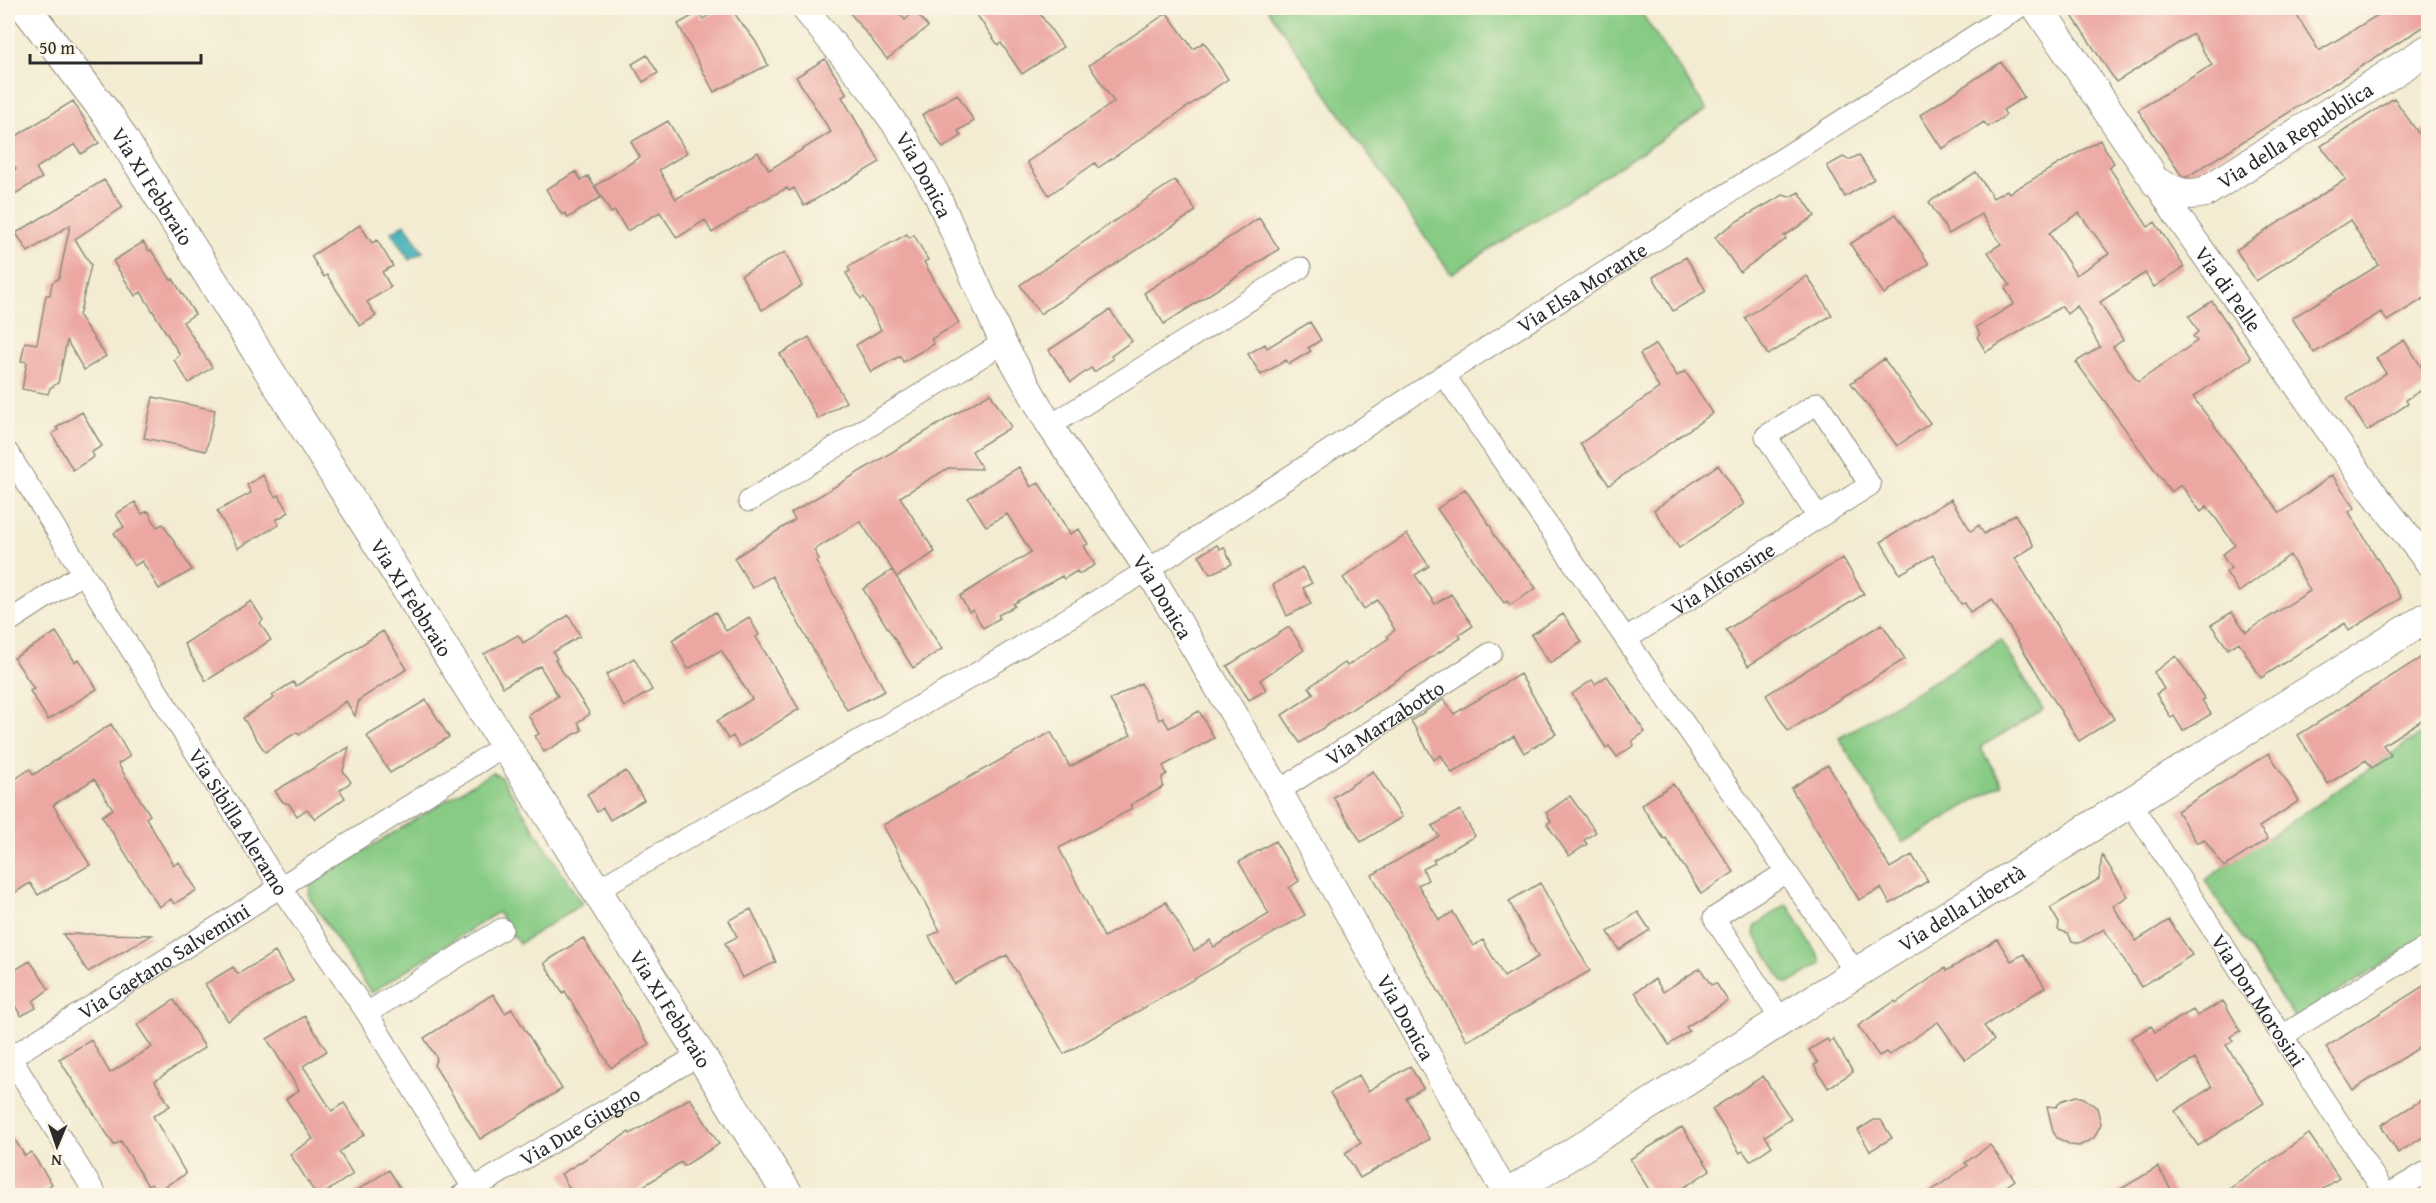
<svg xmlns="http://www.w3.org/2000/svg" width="2436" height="1203" font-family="'Gentium Book Plus',serif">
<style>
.green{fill:#87cb84;stroke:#597b58;stroke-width:1.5}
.water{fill:#3eafb6;stroke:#346d70;stroke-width:1.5}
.building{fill:#eca7a3;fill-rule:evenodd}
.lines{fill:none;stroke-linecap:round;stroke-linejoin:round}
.minor-casing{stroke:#8f8c7e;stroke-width:23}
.tertiary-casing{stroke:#8f8c7e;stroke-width:28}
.secondary-casing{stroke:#8f8c7e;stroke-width:32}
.minor{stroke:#fff;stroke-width:21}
.tertiary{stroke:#fff;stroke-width:26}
.secondary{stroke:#fff;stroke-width:30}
.labels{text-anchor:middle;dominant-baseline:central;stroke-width:6;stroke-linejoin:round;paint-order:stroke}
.street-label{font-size:21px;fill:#2b2b2b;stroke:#fcf5e5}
</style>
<rect width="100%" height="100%" fill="#fcf5e5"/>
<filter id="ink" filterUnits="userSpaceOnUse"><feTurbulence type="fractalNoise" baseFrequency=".0167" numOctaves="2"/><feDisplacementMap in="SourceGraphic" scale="12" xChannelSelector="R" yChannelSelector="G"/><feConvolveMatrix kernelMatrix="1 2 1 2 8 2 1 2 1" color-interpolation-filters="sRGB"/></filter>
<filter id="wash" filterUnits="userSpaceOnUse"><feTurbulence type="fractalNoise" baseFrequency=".008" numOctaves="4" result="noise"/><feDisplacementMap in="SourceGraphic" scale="24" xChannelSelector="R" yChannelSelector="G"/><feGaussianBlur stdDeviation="1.35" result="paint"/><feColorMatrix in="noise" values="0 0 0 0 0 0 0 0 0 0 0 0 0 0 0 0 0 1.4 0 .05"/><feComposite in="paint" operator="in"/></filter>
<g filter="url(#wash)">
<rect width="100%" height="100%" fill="#f3ecd2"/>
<path class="green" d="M 1267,8 L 1638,8 L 1707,110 L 1451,274 Z
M 2001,640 L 2043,710 L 1980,747 L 2002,784 L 1903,843 L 1839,738 Z
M 2428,729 L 2428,936 L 2295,1019 L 2205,880 Z
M 492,772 L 501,777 L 582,904 L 519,944 L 498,912 L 371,993 L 309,897 L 310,884 Z
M 1785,905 L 1789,907 L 1821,960 L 1821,964 L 1789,984 L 1783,982 L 1754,934 L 1754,927 Z"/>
<path class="water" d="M 405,224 L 423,252 L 409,260 L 391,232 Z"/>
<g id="blocks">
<path class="building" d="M 719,8 L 730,8 L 756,42 L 768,65 L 714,92 L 678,24 L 699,12 L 703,19 Z
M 846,8 L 895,8 L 905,20 L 915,11 L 928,27 L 887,59 Z
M 972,8 L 1036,8 L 1063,47 L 1022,74 L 1001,43 L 998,45 Z
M 2067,8 L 2292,8 L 2319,51 L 2389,8 L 2428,8 L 2428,24 L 2187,177 L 2181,175 L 2138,110 L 2212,65 L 2193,34 L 2116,82 Z
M 1167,13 L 1193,49 L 1204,42 L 1228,79 L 1098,168 L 1095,163 L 1049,195 L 1027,162 L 1114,102 L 1089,65 Z
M 647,55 L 658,73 L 643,82 L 632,64 Z
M 825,59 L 847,94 L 842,97 L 880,162 L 804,206 L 794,188 L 789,191 L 787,188 L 746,209 L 747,211 L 712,233 L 705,220 L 677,238 L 660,212 L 627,231 L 615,211 L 611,213 L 595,186 L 640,157 L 631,142 L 668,121 L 687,153 L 659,170 L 676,199 L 758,152 L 769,170 L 831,132 L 796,77 Z
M 2001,62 L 2024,97 L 2003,110 L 2006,115 L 1988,127 L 1984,122 L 1942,149 L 1920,115 Z
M 957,94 L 974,121 L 958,131 L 961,136 L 943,148 L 922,115 Z
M 2394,98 L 2418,133 L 2428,126 L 2428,296 L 2387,321 L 2381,312 L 2314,353 L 2292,318 L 2379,265 L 2350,220 L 2256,281 L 2236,250 L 2346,179 L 2321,146 Z
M 73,101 L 99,143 L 81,154 L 75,144 L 36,168 L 42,178 L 8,198 L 8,174 L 16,169 L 8,154 L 8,141 Z
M 2100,140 L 2114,163 L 2109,167 L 2148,227 L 2155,222 L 2184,267 L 2154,287 L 2145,273 L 2100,302 L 2123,340 L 2113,347 L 2138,382 L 2197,341 L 2193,336 L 2198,332 L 2189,316 L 2212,301 L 2251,358 L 2193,397 L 2280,513 L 2332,475 L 2355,508 L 2349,512 L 2401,598 L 2349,631 L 2345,623 L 2261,678 L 2239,642 L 2228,649 L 2211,625 L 2232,612 L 2246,632 L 2310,591 L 2290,555 L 2239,592 L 2226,572 L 2231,568 L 2222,555 L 2235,545 L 2207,506 L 2201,512 L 2181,485 L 2171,492 L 2076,362 L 2100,347 L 2077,306 L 2067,314 L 2062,306 L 1986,352 L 1977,337 L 1980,334 L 1976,327 L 2014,304 L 2005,288 L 2010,285 L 1988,252 L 2001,244 L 1981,214 L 1949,234 L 1929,202 L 1976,172 L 1993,198 L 2007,190 L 2009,193 ZM 2079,213 L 2109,254 L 2076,275 L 2049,233 Z
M 1859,155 L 1874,179 L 1845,197 L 1827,166 L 1843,157 L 1849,160 Z
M 576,172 L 581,180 L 588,176 L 601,197 L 568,218 L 565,213 L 562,215 L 546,189 Z
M 104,180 L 123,207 L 75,239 L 91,265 L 79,316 L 106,356 L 84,370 L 67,341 L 58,383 L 50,388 L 48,394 L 22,389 L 27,362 L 21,361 L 25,342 L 37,344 L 46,295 L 50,295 L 52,283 L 59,278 L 70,225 L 28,252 L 16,233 Z
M 1175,180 L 1196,211 L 1040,314 L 1020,285 Z
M 1799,192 L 1815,216 L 1784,236 L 1786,239 L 1740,272 L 1715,237 L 1739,220 L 1783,195 L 1790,197 Z
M 1896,214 L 1929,264 L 1884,294 L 1850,244 Z
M 1259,218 L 1279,249 L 1164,324 L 1144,293 Z
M 360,225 L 372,243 L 377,240 L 393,266 L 382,272 L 391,287 L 367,302 L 376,316 L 360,326 L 327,275 L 324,277 L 311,256 Z
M 907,234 L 909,238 L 914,235 L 928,260 L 924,262 L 959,323 L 931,339 L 934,344 L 903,362 L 900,356 L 871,372 L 856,345 L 881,330 L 864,297 L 861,299 L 846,273 L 850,271 L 848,267 Z
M 143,242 L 149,251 L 151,250 L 171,280 L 173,279 L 195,314 L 183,322 L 212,367 L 189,383 L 174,360 L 180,355 L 141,292 L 135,296 L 113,261 Z
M 785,252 L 802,286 L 762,310 L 741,275 Z
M 1686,257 L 1706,291 L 1673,311 L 1653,277 Z
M 1807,276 L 1832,315 L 1768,355 L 1745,318 Z
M 1110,310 L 1132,341 L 1111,356 L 1113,359 L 1094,372 L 1091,368 L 1071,382 L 1049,350 Z
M 1310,322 L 1321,340 L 1308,348 L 1311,351 L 1289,364 L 1286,360 L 1261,375 L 1248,354 L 1265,344 L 1267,348 Z
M 809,337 L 846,402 L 818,419 L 780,354 Z
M 2404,340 L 2428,377 L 2428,386 L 2406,400 L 2408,404 L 2367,431 L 2347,399 L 2386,373 L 2376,358 Z
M 1656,344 L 1677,376 L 1685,371 L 1713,413 L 1609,485 L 1580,444 L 1659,388 L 1640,354 Z
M 1884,359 L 1930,423 L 1897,446 L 1851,383 Z
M 990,393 L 1011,427 L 972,451 L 982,469 L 948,468 L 900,497 L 935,552 L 897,577 L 860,521 L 814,550 L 819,559 L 816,561 L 885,691 L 847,710 L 772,576 L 752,588 L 734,558 L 795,520 L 791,513 Z
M 153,397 L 215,410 L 206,451 L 144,438 Z
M 82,412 L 102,446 L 92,452 L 94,457 L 73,470 L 52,434 L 58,430 L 56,428 Z
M 1718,465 L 1744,504 L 1679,548 L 1654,510 Z
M 1019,467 L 1031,487 L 1039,483 L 1070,534 L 1079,529 L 1088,544 L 1084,546 L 1095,565 L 1079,574 L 1077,571 L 1064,579 L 1062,576 L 1037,590 L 1013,604 L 1015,606 L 998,615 L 1000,618 L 983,628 L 973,610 L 969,612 L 960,596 L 1031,552 L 1007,514 L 986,526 L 968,498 Z
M 263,475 L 275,497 L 279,495 L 289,512 L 276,520 L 279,525 L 238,548 L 217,511 L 251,493 L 247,485 Z
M 1465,489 L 1491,527 L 1494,535 L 1536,588 L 1510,605 L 1507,601 L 1504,603 L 1437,509 Z
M 1951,499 L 1971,531 L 1979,525 L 1984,534 L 2015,514 L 2034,546 L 2015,558 L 2114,719 L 2079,741 L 1992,599 L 1970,612 L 1965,603 L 1961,604 L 1933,555 L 1900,574 L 1881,542 Z
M 135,502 L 142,514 L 148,511 L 157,527 L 163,524 L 192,570 L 159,589 L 142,561 L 134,566 L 114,533 L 124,527 L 116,514 Z
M 1407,534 L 1429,566 L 1415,575 L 1435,604 L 1451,594 L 1473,626 L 1459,635 L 1461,638 L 1300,743 L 1282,715 L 1314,694 L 1309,687 L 1345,663 L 1347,666 L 1389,638 L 1387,636 L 1395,630 L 1377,600 L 1364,609 L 1343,578 Z
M 1217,545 L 1220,549 L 1224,547 L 1232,564 L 1210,574 L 1199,555 Z
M 1843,558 L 1864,594 L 1748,666 L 1726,630 Z
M 1302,567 L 1312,583 L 1303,588 L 1311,604 L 1287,616 L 1273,585 Z
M 892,570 L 942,649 L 913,668 L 863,589 Z
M 251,601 L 263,620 L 260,623 L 271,640 L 206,681 L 184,644 Z
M 715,612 L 726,631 L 749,617 L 759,635 L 756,637 L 799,709 L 739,747 L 733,736 L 728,739 L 717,721 L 752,699 L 721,650 L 688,669 L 672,640 Z
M 1563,614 L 1582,642 L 1550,663 L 1531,635 Z
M 569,615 L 580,636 L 553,652 L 557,659 L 555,660 L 590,714 L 578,722 L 582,730 L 544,752 L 535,736 L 539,734 L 528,715 L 558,696 L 540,666 L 503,687 L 484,654 L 518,635 L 523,643 Z
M 1882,624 L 1905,659 L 1788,731 L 1766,695 Z
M 1289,627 L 1304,650 L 1260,680 L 1266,690 L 1249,700 L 1227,666 Z
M 383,631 L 407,669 L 359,700 L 355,716 L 346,701 L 299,735 L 297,732 L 265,752 L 243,718 L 274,698 L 272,695 L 293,682 L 296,686 Z
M 56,632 L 75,662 L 79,659 L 97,689 L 48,720 L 30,691 L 34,689 L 14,658 Z
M 2428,653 L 2428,716 L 2383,745 L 2391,755 L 2372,768 L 2366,760 L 2328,784 L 2298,735 Z
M 2176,656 L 2205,699 L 2202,700 L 2211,714 L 2183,731 L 2174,716 L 2171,718 L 2156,694 L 2164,689 L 2154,672 Z
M 634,658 L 652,690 L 624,707 L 606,675 Z
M 1520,674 L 1556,734 L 1524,753 L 1514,736 L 1452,773 L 1441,755 L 1434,760 L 1411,721 L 1444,699 L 1454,714 Z
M 1607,676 L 1645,732 L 1632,741 L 1634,745 L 1617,757 L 1609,746 L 1606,748 L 1572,694 L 1592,680 L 1595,684 Z
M 1141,683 L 1159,720 L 1163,718 L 1169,728 L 1199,711 L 1214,738 L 1163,766 L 1167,774 L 1162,777 L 1163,787 L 1130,805 L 1132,809 L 1059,848 L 1104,937 L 1166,902 L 1194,951 L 1210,940 L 1214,947 L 1269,914 L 1239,862 L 1275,841 L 1299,881 L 1289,888 L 1305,915 L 1064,1054 L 1007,955 L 954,984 L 929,936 L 940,931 L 883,825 L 1051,732 L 1070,767 L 1131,735 L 1110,700 Z
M 426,700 L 449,737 L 390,773 L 367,736 Z
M 111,724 L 130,756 L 118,764 L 150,815 L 146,818 L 174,865 L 179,862 L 197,890 L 174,904 L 171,899 L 159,907 L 102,816 L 113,809 L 94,779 L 53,805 L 90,865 L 38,895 L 30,883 L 8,897 L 8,784 L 30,769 L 33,775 Z
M 349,747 L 343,771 L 351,782 L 340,790 L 345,798 L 315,819 L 307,809 L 297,816 L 289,804 L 283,802 L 275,791 Z
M 2269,753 L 2299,801 L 2259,827 L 2268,839 L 2224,867 L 2204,839 L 2197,843 L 2177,811 Z
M 1828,765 L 1890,868 L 1912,855 L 1928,881 L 1890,904 L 1881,888 L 1859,900 L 1791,788 Z
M 626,771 L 644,800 L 610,820 L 603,808 L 597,812 L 587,794 Z
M 1373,771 L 1402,817 L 1361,842 L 1333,797 Z
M 1673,784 L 1734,872 L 1701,894 L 1666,838 L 1664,839 L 1641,805 Z
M 1570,796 L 1596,832 L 1584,840 L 1587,844 L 1569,856 L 1547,824 L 1551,821 L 1546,813 Z
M 1460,810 L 1475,836 L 1433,860 L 1435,863 L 1423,869 L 1428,880 L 1418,885 L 1439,920 L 1453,912 L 1473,946 L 1483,940 L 1504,977 L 1538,957 L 1509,901 L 1540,883 L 1590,971 L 1467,1041 L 1372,875 L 1439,836 L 1432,826 Z
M 2102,855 L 2128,896 L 2113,906 L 2136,941 L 2169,920 L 2192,955 L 2141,987 L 2104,929 L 2080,943 L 2072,941 L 2068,933 L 2058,930 L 2059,923 L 2050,908 L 2099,879 Z
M 751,909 L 776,962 L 742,978 L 725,943 L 737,937 L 729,920 Z
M 1638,912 L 1650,930 L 1619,950 L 1608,932 Z
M 63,934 L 94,934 L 152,935 L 88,972 Z
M 583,938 L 649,1044 L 611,1068 L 565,991 L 563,993 L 544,963 Z
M 1997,939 L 2011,961 L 2024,954 L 2045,987 L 1984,1026 L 1994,1040 L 1965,1060 L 1938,1022 L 1889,1055 L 1886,1052 L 1879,1056 L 1858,1026 L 1895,1001 L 1896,1003 L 1945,968 L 1947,971 Z
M 275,952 L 293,981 L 228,1021 L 205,984 L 233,967 L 238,974 Z
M 30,961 L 49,989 L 33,1001 L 36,1008 L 21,1016 L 8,994 L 8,974 Z
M 1700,968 L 1711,985 L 1716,983 L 1728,1001 L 1686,1027 L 1689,1031 L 1669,1045 L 1635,992 L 1655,979 L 1663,992 Z
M 2428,983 L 2428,1042 L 2353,1090 L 2326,1047 Z
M 493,994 L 505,1013 L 512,1009 L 562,1089 L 480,1139 L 434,1065 L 437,1058 L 424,1038 Z
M 174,1000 L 205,1047 L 155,1081 L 170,1106 L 153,1116 L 186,1174 L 155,1192 L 151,1184 L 148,1186 L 121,1141 L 114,1145 L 59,1059 L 91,1040 L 110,1073 L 152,1047 L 137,1025 Z
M 2223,1001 L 2241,1031 L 2230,1037 L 2233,1041 L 2226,1045 L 2264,1103 L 2198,1146 L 2175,1111 L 2212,1087 L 2195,1059 L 2157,1081 L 2131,1038 L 2151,1026 L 2155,1032 L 2193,1010 L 2197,1016 Z
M 305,1016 L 327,1051 L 303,1066 L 332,1111 L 344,1103 L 365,1134 L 339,1152 L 353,1174 L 320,1196 L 317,1196 L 290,1154 L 313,1139 L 286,1099 L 299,1090 L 267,1039 Z
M 1827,1039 L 1829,1042 L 1833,1039 L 1853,1072 L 1828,1088 L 1814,1065 L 1818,1063 L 1809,1050 Z
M 1410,1066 L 1423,1088 L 1406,1098 L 1429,1139 L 1360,1178 L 1345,1153 L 1361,1143 L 1330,1093 L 1359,1075 L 1368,1091 Z
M 1763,1076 L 1791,1119 L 1765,1136 L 1772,1146 L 1750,1161 L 1743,1151 L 1740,1153 L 1712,1109 Z
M 2076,1096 L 2084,1098 L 2097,1108 L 2101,1124 L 2094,1138 L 2079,1146 L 2071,1145 L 2057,1138 L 2053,1131 L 2047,1106 L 2056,1107 L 2061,1101 Z
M 2428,1096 L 2428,1134 L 2398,1153 L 2381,1125 Z
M 690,1098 L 719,1144 L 684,1166 L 681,1162 L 628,1196 L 574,1196 L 561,1174 L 629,1132 L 630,1134 Z
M 1874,1120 L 1881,1120 L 1892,1138 L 1870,1151 L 1858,1130 Z
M 1682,1127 L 1710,1170 L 1671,1196 L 1653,1196 L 1630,1159 Z
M 8,1129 L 25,1156 L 31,1152 L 52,1184 L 34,1196 L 13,1196 L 8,1187 Z
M 2309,1134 L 2339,1178 L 2313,1196 L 2219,1196 Z
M 1990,1145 L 2015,1180 L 1993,1196 L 1924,1196 L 1968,1165 L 1965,1163 Z
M 2158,1167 L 2175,1196 L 2109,1196 Z
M 389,1170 L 405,1196 L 348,1196 Z"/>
</g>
</g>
<g filter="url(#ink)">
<use href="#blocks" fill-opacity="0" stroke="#8f8c7e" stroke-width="1.5"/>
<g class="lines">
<defs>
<g id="minor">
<path d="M 1444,375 L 1856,973"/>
<path d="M 1050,426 L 1300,268"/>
<path id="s1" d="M 8,453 L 280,887 L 367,1013 L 473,1188"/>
<path d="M 749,501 L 1003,343"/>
<path d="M 8,622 L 83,573"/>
<path id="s2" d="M 1626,639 L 1870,485 L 1818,403 L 1766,436 L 1818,517"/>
<path id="s3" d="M 1279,791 L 1491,653"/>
<path id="s4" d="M 2131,804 L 2386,1195"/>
<path id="s5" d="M 596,890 L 964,681 L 1148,570 L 1444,375 L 2018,8"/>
<path d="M 367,1013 L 502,929"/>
<path d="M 1782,1021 L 1714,918 L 1786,872"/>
<path d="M 2282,1036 L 2428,946"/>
<path d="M 10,1057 L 97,1196"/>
<path id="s6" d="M 8,1059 L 504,746"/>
<path id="s7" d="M 461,1196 L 699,1055"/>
<path d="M 2386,1196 L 2428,1171"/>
</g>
<g id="tertiary">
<path id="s8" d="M 804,8 L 874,94 L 906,140 L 937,195 L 1003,343 L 1050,426 L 1148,570 L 1279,791 L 1507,1196"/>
<path id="s9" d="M 2153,177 L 2178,217 L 2369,487 L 2428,562"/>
</g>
<g id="secondary">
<path id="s10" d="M 26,8 L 110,118 L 789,1196"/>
<path d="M 2038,8 L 2149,171"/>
<path id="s11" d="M 2156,182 C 2175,192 2183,197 2205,192 L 2428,50"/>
<path id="s12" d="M 1505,1196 L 1856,973 L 2428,617"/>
</g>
</defs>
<use href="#minor" class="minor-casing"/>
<use href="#tertiary" class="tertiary-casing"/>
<use href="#secondary" class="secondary-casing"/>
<use href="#minor" class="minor"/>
<use href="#tertiary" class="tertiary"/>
<use href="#secondary" class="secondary"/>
</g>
</g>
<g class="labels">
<g class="street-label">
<text stroke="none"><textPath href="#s11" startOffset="158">Via della Repubblica</textPath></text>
<text stroke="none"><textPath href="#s8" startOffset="206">Via Donica</textPath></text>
<text stroke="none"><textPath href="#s10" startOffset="219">Via XI Febbraio</textPath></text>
<text stroke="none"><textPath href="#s5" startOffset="1156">Via Elsa Morante</textPath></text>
<text stroke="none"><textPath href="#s9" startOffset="135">Via di Pelle</textPath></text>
<text stroke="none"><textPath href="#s2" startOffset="114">Via Alfonsine</textPath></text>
<text stroke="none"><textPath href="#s8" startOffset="692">Via Donica</textPath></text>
<text stroke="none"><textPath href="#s10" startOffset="705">Via XI Febbraio</textPath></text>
<text stroke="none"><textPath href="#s3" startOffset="126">Via Marzabotto</textPath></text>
<text stroke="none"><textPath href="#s1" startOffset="435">Via Sibilla Aleramo</textPath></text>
<text stroke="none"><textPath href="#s12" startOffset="540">Via della Libertà</textPath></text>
<text stroke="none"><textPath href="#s6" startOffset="184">Via Gaetano Salvemini</textPath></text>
<text stroke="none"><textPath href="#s4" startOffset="234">Via Don Morosini</textPath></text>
<text stroke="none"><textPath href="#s10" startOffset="1191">Via XI Febbraio</textPath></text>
<text stroke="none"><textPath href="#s8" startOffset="1178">Via Donica</textPath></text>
<text stroke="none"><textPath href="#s7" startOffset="138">Via Due Giugno</textPath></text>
</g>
</g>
<rect width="2436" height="1203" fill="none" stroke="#fcf5e5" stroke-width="30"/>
<g transform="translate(57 1146) rotate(182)" stroke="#fcf5e5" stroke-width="4.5" paint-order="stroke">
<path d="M0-4.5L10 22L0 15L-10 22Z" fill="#2b2b2b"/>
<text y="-9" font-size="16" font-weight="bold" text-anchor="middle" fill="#2b2b2b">N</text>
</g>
<path d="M30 54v9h171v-9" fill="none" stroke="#2b2b2b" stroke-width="3"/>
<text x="39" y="54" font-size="18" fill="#2b2b2b" stroke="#fcf5e5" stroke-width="4.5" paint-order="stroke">50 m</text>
</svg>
